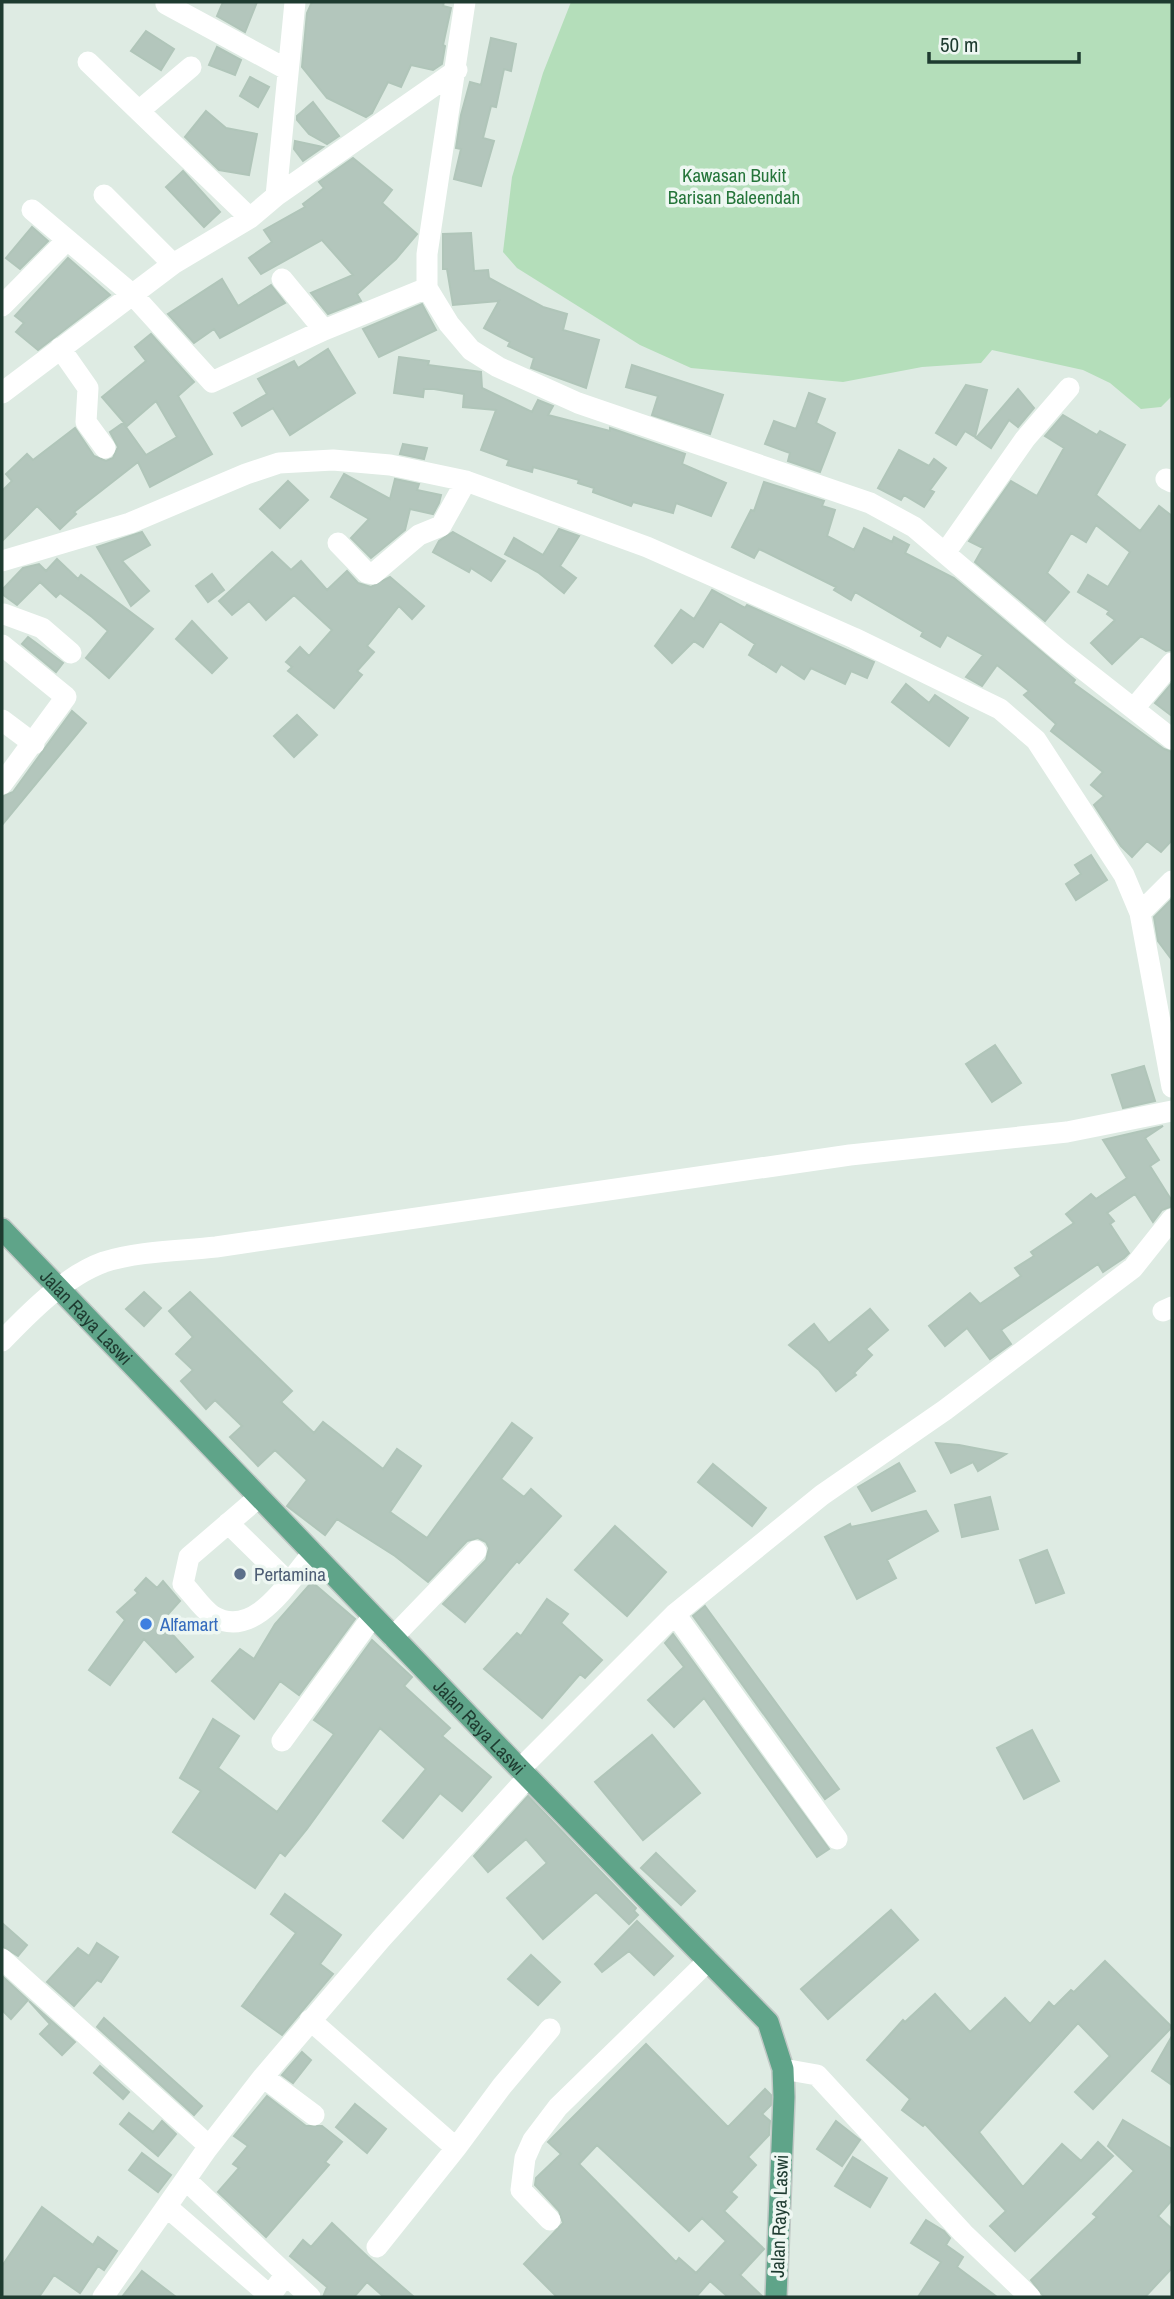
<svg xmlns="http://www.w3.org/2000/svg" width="1174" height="2299" font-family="'Archivo Narrow',sans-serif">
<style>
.green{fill:#b4deba}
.building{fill:#b3c6bc;stroke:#b0c5b9;stroke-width:2;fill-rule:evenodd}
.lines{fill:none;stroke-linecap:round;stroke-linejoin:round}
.major-casing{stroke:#c0c8c5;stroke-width:24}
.minor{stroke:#fff;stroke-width:21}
.major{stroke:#5fa489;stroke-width:21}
.service-dot{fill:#5c6f8a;stroke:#eef7f2;stroke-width:2.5}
.shop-dot{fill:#3f7fe0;stroke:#eef7f2;stroke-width:2.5}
.labels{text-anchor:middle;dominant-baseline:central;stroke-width:7;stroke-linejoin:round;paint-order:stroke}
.park-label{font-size:19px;fill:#25753a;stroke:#eef7f2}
.street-label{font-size:19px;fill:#1e3b30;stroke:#eef7f2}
.service-label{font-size:19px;fill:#4e5e75;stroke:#eef7f2;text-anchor:start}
.shop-label{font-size:19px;fill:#366cbe;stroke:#eef7f2;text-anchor:start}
</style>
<rect width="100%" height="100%" fill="#deebe3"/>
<path class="green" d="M 571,2 L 1172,2 L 1172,396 L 1161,407 L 1141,409 L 1110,383 L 1083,370 L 992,350 L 981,363 L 922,367 L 843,382 L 691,368 L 640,345 L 517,268 L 503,252 L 512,177 L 543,73 Z"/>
<path class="building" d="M 223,2 L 257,2 L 245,32 L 217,16 Z
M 312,2 L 444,2 L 443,6 L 451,8 L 443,45 L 445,46 L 442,64 L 433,70 L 411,65 L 401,87 L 388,82 L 372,113 L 366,117 L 327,98 L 302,67 L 307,13 Z
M 146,31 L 174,49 L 161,70 L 131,51 Z
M 491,38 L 516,44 L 511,71 L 504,69 L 496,107 L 491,106 L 483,138 L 494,141 L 481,186 L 454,179 L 461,149 L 456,148 L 461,115 L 470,82 L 481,85 Z
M 217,47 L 241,60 L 235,75 L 209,65 Z
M 250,77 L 269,87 L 258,107 L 240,96 Z
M 313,102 L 339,136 L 327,144 L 309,134 L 297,120 L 297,116 Z
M 206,111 L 226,128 L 257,134 L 249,175 L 219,170 L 185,137 Z
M 295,141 L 323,147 L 303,161 L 294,149 Z
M 353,158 L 392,190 L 382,203 L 417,234 L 396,259 L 357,294 L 361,301 L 328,314 L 311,293 L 353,275 L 322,240 L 261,274 L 249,258 L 272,242 L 264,230 L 305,207 L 303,204 L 324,188 L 319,182 Z
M 183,171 L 220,212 L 204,227 L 166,187 Z
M 32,227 L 48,241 L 20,269 L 6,258 Z
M 471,233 L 474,271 L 488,270 L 489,278 L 543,307 L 567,314 L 563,330 L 599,340 L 586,388 L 531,368 L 534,358 L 508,346 L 510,342 L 484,328 L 499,301 L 453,305 L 447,269 L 443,269 L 443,234 Z
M 68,258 L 110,295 L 38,350 L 16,332 L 24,323 L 15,316 Z
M 222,279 L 238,306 L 271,285 L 285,303 L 220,338 L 214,329 L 194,343 L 168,314 Z
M 422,304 L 436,330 L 379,357 L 363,329 Z
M 151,334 L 194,382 L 178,396 L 212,454 L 150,487 L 138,462 L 74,512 L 76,514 L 60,529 L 37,506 L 2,541 L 2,491 L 12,481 L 6,474 L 27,454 L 33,460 L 75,428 L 94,456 L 106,461 L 113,458 L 118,447 L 110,432 L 123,423 L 146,455 L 177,437 L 156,401 L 127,426 L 102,397 L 146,361 L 135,347 Z
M 328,349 L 355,393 L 290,435 L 273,408 L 242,426 L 234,413 L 267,394 L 258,379 L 294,361 L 298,368 Z
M 399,357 L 429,361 L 428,365 L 481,372 L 482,388 L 532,412 L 538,400 L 553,406 L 548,415 L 610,431 L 610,428 L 685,454 L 682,464 L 726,483 L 711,516 L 676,503 L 673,513 L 633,502 L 631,506 L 593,492 L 594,488 L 578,483 L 579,480 L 533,467 L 532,472 L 507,465 L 509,460 L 481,450 L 496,410 L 463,407 L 464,394 L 434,389 L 424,389 L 423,397 L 394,393 Z
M 632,365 L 723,395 L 710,434 L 652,415 L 658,396 L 626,387 Z
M 966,385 L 987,390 L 975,437 L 965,431 L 956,445 L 936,433 Z
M 1018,389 L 1034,408 L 1018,427 L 1009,420 L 991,448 L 976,438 Z
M 809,393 L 825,399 L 816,423 L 835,433 L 820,472 L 788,461 L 790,453 L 765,444 L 774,421 L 796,429 Z
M 1063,415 L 1097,435 L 1100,431 L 1125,445 L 1096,495 L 1140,531 L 1159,506 L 1172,516 L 1172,650 L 1166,651 L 1141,636 L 1112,664 L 1091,643 L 1115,620 L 1107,614 L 1109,611 L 1078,592 L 1088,575 L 1108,587 L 1130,552 L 1096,525 L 1086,542 L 1071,533 L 1047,573 L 1069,592 L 1045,621 L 975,562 L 983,548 L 969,541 L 1011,481 L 1037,496 L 1064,448 L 1045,436 Z
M 403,444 L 427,448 L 424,459 L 400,454 Z
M 899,450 L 929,466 L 934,459 L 946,468 L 930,490 L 934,492 L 924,507 L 904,495 L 901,500 L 878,488 Z
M 344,474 L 390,499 L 395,479 L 419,484 L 417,490 L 441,495 L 439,503 L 433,514 L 410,509 L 405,530 L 371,558 L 351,538 L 369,519 L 331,497 Z
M 288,481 L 308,500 L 280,528 L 260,509 Z
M 764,482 L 824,501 L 822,506 L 835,510 L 827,536 L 854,550 L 864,528 L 892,542 L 894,537 L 909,545 L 905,553 L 954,578 L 1075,680 L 1073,683 L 1164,749 L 1172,752 L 1172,840 L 1161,852 L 1147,841 L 1132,857 L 1121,846 L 1094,805 L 1104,796 L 1091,785 L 1103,772 L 1051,731 L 1056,724 L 1024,695 L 1029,691 L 997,665 L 982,686 L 966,677 L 983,655 L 947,635 L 940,647 L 921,636 L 923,632 L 855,592 L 851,600 L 834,590 L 836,587 L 759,549 L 754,558 L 732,547 L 751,510 L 754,511 Z
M 559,529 L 579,536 L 560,566 L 576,578 L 564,593 L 539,573 L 505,554 L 514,538 L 543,555 Z
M 142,532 L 150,545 L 122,561 L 149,591 L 131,606 L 97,547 Z
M 453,532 L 505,561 L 491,581 L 471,568 L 469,572 L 433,552 L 439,541 Z
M 272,552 L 291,570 L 301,561 L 327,590 L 347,571 L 358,583 L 371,587 L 390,577 L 424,606 L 412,619 L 399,606 L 367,646 L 374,652 L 357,671 L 362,675 L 334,708 L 288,671 L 292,667 L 286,662 L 300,647 L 309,656 L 332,630 L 294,595 L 266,620 L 249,601 L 232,615 L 219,601 Z
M 57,559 L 78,579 L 81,575 L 153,629 L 109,678 L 86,658 L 108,631 L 92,617 L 60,593 L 56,597 L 40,582 L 17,605 L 2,594 L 2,590 L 23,568 L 39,564 L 46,571 Z
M 212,574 L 224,590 L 208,602 L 196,586 Z
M 712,590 L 745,608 L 747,605 L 874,662 L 867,678 L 851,671 L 845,684 L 811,668 L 804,679 L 781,664 L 776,672 L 749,655 L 755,644 L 720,621 L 703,647 L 694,641 L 672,663 L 655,646 L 681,610 L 694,619 Z
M 192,621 L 227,658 L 212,673 L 176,639 Z
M 28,637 L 63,663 L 56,672 L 22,644 Z
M 1172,683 L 1172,716 L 1155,703 Z
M 906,684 L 929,703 L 935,695 L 968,718 L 949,746 L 892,702 Z
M 72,711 L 86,723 L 2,825 L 2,797 L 13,792 Z
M 297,715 L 317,735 L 294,757 L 274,736 Z
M 1091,855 L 1107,880 L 1076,900 L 1066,884 L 1081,874 L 1075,865 Z
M 1172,899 L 1172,960 L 1158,941 L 1154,917 Z
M 995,1045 L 1021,1083 L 992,1102 L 966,1064 Z
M 1144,1066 L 1155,1101 L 1123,1108 L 1112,1075 Z
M 1163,1126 L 1145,1138 L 1159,1160 L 1150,1166 L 1172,1201 L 1172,1206 L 1162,1210 L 1153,1222 L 1135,1194 L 1107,1213 L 1114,1221 L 1110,1224 L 1129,1253 L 1124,1258 L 1103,1272 L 1098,1264 L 1001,1330 L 1011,1344 L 990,1359 L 967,1328 L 945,1346 L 929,1326 L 970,1293 L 980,1304 L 1021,1276 L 1015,1268 L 1034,1256 L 1031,1252 L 1074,1223 L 1066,1214 L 1091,1194 L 1096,1199 L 1127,1178 L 1103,1140 Z
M 144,1292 L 161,1308 L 144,1326 L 126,1309 Z
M 190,1292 L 292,1391 L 281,1402 L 314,1433 L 323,1422 L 383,1469 L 397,1449 L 421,1466 L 390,1512 L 427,1538 L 512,1423 L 532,1438 L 501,1479 L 524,1497 L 531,1489 L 561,1516 L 519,1563 L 517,1561 L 465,1622 L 443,1604 L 486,1560 L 489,1548 L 486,1542 L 478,1538 L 467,1541 L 428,1582 L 395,1556 L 337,1519 L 325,1535 L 287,1506 L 307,1480 L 275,1450 L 258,1466 L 230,1437 L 242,1426 L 215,1400 L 206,1409 L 181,1381 L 193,1370 L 176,1354 L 193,1337 L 169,1311 Z
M 870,1309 L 888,1330 L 866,1349 L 872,1355 L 854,1373 L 856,1375 L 836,1391 L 819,1370 L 789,1345 L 814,1324 L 829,1343 Z
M 936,1443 L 959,1445 L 1006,1454 L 978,1471 L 973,1462 L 951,1473 Z
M 899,1463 L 915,1491 L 872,1511 L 858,1487 Z
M 713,1464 L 766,1508 L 752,1526 L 698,1482 Z
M 990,1497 L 998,1529 L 962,1537 L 955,1505 Z
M 926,1511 L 938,1531 L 887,1560 L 896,1578 L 857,1599 L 825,1537 L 850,1524 L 851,1527 Z
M 615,1526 L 666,1572 L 627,1616 L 575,1570 Z
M 1047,1550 L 1064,1593 L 1036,1603 L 1020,1560 Z
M 146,1578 L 157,1588 L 163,1581 L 180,1601 L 161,1622 L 193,1657 L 176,1672 L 144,1639 L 110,1685 L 89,1670 L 125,1620 L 117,1612 L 138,1593 L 135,1590 Z
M 312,1582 L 355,1619 L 299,1695 L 280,1681 L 254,1719 L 212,1681 L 240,1649 L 254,1659 L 275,1624 Z
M 547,1599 L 568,1614 L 561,1623 L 602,1660 L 585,1678 L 580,1674 L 542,1718 L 484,1669 L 517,1633 L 521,1636 Z
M 705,1606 L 839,1789 L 825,1799 L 693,1616 Z
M 673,1634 L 829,1849 L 817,1857 L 704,1698 L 674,1727 L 648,1700 L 684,1667 L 665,1643 Z
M 372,1640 L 412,1677 L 404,1686 L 450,1728 L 442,1736 L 491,1777 L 462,1811 L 440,1793 L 403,1838 L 383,1821 L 426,1769 L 380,1728 L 307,1829 L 285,1856 L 280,1852 L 255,1888 L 173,1832 L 201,1791 L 180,1778 L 213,1719 L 239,1736 L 218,1768 L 277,1812 L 334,1734 L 314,1720 Z
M 1032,1730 L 1059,1781 L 1024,1799 L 997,1748 Z
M 652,1735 L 700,1793 L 643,1840 L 595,1782 Z
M 528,1796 L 636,1908 L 634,1911 L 638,1915 L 629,1924 L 596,1892 L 543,1939 L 507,1898 L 547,1863 L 526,1839 L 488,1872 L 474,1856 Z
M 656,1853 L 695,1891 L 681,1905 L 641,1868 Z
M 285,1894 L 341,1935 L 320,1964 L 333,1974 L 282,2035 L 242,2006 L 296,1933 L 271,1914 Z
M 891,1910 L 918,1940 L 828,2019 L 801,1989 Z
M 637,1921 L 673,1956 L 654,1975 L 629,1951 L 602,1972 L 595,1964 Z
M 2,1923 L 27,1945 L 18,1956 L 2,1946 Z
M 97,1943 L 118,1957 L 101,1982 L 97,1980 L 74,2006 L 47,1982 L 78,1948 L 89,1956 Z
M 531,1955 L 560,1982 L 538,2005 L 508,1979 Z
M 1105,1961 L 1172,2027 L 1093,2109 L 1075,2092 L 1110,2056 L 1078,2023 L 979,2132 L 1023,2187 L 1062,2144 L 1081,2161 L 1098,2142 L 1113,2156 L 1015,2251 L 990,2226 L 1006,2211 L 925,2124 L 923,2126 L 902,2110 L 910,2099 L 867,2060 L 903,2020 L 905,2022 L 935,1994 L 970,2032 L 1005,1998 L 1030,2024 L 1049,2002 L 1054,2007 L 1071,1990 L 1074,1992 Z
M 2,1976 L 28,2000 L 11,2019 L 2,2010 Z
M 29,2001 L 75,2042 L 62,2055 L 40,2034 L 50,2024 Z
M 104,2018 L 202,2106 L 194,2115 L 97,2027 Z
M 1172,2036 L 1172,2085 L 1152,2071 Z
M 646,2044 L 728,2127 L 765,2089 L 771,2095 L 771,2105 L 762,2114 L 770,2121 L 769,2135 L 748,2157 L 756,2165 L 731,2192 L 737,2197 L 724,2211 L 764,2249 L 740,2275 L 763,2297 L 728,2297 L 710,2281 L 696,2297 L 557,2297 L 524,2264 L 563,2223 L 559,2211 L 535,2185 L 536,2178 L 561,2154 L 548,2142 ZM 597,2145 L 689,2231 L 702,2218 L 726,2241 L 696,2273 L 679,2258 L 676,2262 L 579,2164 Z
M 302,2052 L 311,2060 L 293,2083 L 282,2075 Z
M 100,2066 L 129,2092 L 123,2099 L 94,2073 Z
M 267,2096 L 306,2126 L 322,2126 L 342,2142 L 325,2162 L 329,2165 L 266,2237 L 218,2192 L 239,2168 L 233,2164 L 248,2146 L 234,2136 Z
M 355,2104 L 386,2129 L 367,2153 L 336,2127 Z
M 129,2113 L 153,2132 L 162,2121 L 176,2134 L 158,2156 L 120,2124 Z
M 1123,2120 L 1172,2149 L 1172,2200 L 1158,2216 L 1172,2229 L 1172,2268 L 1145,2297 L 1044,2297 L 1031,2280 L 1097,2217 L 1093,2214 L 1134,2171 L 1108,2146 Z
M 836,2121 L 860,2140 L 842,2166 L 817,2149 Z
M 142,2153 L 171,2175 L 158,2192 L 129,2170 Z
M 853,2157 L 887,2178 L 870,2207 L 835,2186 Z
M 42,2207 L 93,2245 L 98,2237 L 117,2251 L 104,2270 L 98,2266 L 80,2293 L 54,2275 L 39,2297 L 2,2297 L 2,2266 Z
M 926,2220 L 944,2231 L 950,2238 L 946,2245 L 963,2257 L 957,2267 L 997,2297 L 918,2297 L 941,2262 L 911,2243 Z
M 332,2223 L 368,2257 L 414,2297 L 384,2297 L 367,2282 L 354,2297 L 323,2297 L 327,2287 L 290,2256 L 303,2240 L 311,2247 Z
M 142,2271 L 176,2297 L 122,2297 Z"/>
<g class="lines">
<defs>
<g id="major">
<path id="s1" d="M 2,1229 L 520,1769 L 768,2022 L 783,2069 L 784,2097 L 776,2297"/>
</g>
</defs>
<use href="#major" class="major-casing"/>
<path class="minor" d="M 465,2 L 427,254 L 427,288 L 449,324 L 471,350 L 498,367 L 578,403 L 870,503 L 914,527 L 1060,651 L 1172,739
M 166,4 L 288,70
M 88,62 L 250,218
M 140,110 L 191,67
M 104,195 L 173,264
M 276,196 L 295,2
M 32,210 L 133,295 L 212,382 L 324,330 L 427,288
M 282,279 L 324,330
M 2,306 L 67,240
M 60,348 L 88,388 L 86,422 L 105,448
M 2,393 L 173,264 L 250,218 L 276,196 L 457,70
M 1166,479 L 1172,482
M 338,543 L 367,573 L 373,574 L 419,535 L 441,526 L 466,481
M 945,553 L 1025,439 L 1069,388
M 2,561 L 130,523 L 246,474 L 279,463 L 333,460 L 390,465 L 466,481 L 647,547 L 854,638 L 1000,709 L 1036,740 L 1124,875 L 1140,913 L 1172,1087
M 4,614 L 42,628 L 71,653
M 2,645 L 66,697 L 2,784
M 1135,707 L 1172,663
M 2,720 L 34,744
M 1140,913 L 1172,881
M 1163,1311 L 1172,1307
M 2,1341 C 29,1313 65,1276 104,1262 C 139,1251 179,1251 216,1247 L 850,1155 L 1067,1132 L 1172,1111
M 259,1497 L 189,1557 L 183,1584 C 192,1593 202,1609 213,1616 C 255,1641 289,1580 313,1553
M 228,1523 L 288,1582
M 675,1614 L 837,1839
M 393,1637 L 476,1551
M 282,1741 L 373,1616
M 520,1769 L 675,1614 L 822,1495 L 945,1410 L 1133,1268 L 1172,1219
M 2,1959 L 209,2146
M 310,2020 L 456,2148 L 502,2086 L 550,2029
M 783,2069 L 817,2075 L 963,2233 L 1030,2297
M 263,2077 L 314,2115
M 187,2181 L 310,2297
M 167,2207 L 270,2296 L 286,2274
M 550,2220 L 521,2190 L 525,2158 L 533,2140 L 558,2107 L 708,1961
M 377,2247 L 456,2148
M 103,2297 L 207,2149 L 263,2077 L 381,1939 L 528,1777"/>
<use href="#major" class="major"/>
</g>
<circle class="service-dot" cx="240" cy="1574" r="7"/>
<circle class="shop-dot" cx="146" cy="1624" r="7"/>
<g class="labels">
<g class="park-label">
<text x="734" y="175">Kawasan Bukit<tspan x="734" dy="22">Barisan Baleendah</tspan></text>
</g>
<g class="street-label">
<text stroke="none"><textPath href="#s1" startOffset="122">Jalan Raya Laswi</textPath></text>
<text stroke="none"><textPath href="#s1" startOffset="690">Jalan Raya Laswi</textPath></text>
<text transform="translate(779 2216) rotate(-88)">Jalan Raya Laswi</text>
</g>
<g class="service-label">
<text x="254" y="1574">Pertamina</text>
</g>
<g class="shop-label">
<text x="160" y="1624">Alfamart</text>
</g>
</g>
<rect width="1174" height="2299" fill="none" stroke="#1e3b30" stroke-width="7"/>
<path d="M929 52v10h150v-10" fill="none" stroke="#1e3b30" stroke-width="3.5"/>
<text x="940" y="52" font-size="21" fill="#1e3b30" stroke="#eef7f2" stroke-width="5" paint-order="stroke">50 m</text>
</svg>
